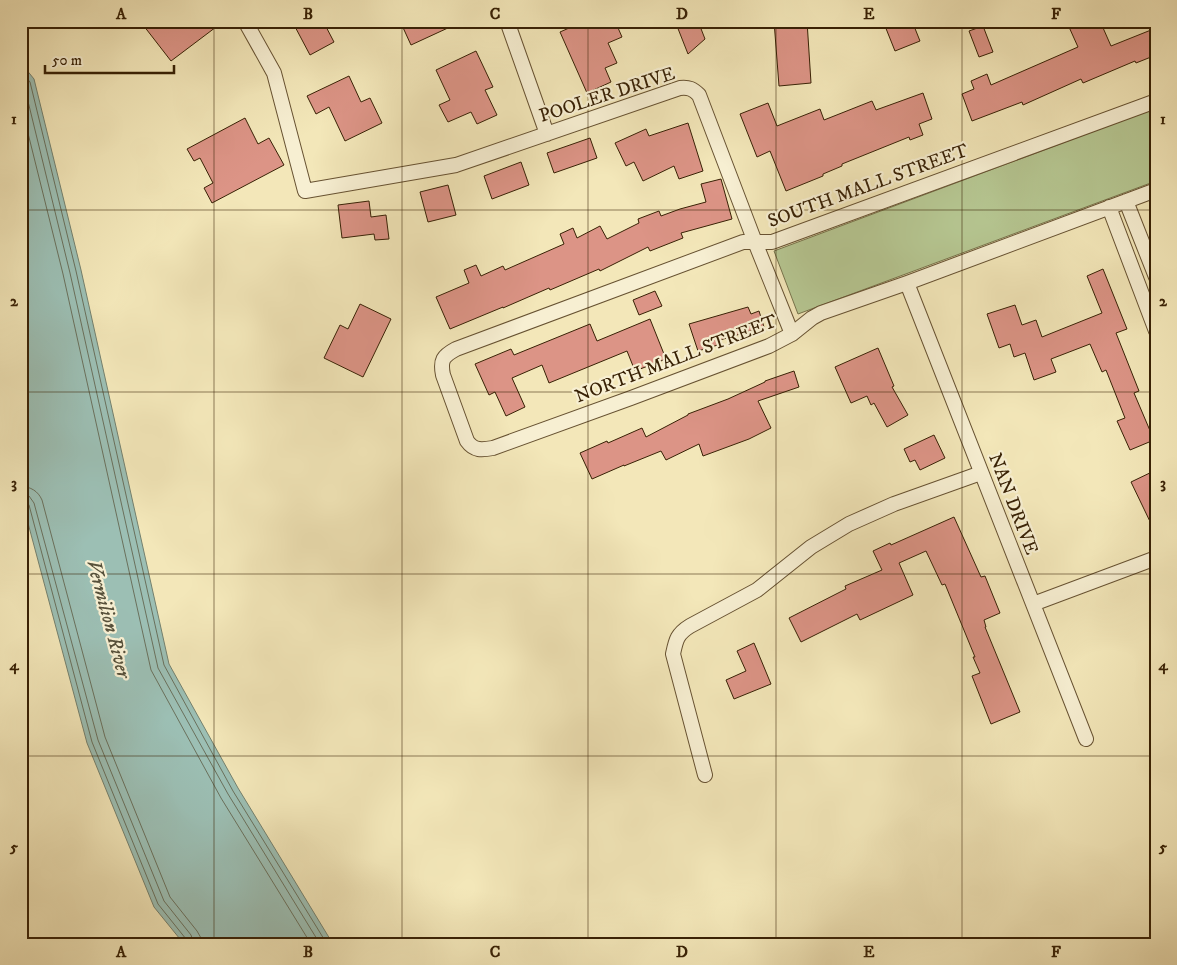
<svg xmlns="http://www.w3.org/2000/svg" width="1177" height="965" font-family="'IM FELL DW Pica',serif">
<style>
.green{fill:#b6c792;stroke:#77744c}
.water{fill:#9cbfb4;stroke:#74806e}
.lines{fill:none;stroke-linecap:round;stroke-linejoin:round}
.shore{stroke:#6a705c;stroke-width:1}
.building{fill:#dc9486;stroke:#382105}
.minor-casing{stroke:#675232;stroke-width:16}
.minor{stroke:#f7efd2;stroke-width:14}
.grid{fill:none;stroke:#382105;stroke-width:1;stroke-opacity:0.55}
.labels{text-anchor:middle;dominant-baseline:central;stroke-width:4.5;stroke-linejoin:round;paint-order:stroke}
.street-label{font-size:19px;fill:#382105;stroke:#f7efd2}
.water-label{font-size:20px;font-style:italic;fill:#56503a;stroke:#f7efd2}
.neatline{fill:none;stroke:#382105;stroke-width:2}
.grid-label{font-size:16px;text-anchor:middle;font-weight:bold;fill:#382105}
</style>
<rect width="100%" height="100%" fill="#f3e7b9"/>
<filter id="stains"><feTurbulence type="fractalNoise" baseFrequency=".004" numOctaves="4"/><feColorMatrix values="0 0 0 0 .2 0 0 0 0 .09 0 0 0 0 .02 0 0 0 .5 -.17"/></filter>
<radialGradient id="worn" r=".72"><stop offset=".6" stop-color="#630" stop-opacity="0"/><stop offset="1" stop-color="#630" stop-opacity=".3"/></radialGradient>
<path class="green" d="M 1156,108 L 1156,181 L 798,314 L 774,251 Z"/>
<path class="water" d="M 21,63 L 34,79 L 81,270 L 169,664 L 238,788 L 333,944 L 184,944 L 154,907 L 87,743 L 21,497 Z"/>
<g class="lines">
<path class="shore" d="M 21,71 L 30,82 L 76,271 L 164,665 L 233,791 L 327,944
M 21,81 L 24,85 L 70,273 L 158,668 L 228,794 L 320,944
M 21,105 L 63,274 L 151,670 L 221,798 L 311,944
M 21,486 C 31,487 38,491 42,500 L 105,737 L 170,897 L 197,931 L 201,938 L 201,944
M 21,494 L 29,496 L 34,503 L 98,740 L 164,901 L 191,935 L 194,944
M 21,500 L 26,501 L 29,505 L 92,742 L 158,904 L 186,939 L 187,944"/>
</g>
<path class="building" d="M 140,21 L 224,21 L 171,61 Z
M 292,21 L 323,21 L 334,42 L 310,55 Z
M 400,21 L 463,21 L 411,45 Z
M 585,21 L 615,21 L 622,37 L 608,43 L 617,63 L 605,68 L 611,82 L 587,93 L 560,32 Z
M 675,21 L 698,21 L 705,39 L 688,54 Z
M 774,21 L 807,21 L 811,83 L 779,86 Z
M 883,21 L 912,21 L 920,41 L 895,51 Z
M 1083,21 L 1100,21 L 1111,46 L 1156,28 L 1156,55 L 1136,63 L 1135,61 L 1083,83 L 1081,79 L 1023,105 L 1022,102 L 972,121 L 962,94 L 974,89 L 971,81 L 987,74 L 991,85 L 1078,47 L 1069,27 Z
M 983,26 L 993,52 L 979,57 L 969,31 Z
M 476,51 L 493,87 L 485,90 L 497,115 L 477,124 L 471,112 L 448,122 L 439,105 L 450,100 L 436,70 Z
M 349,76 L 361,102 L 370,98 L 382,123 L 345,141 L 329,107 L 316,114 L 307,96 Z
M 923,93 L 932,119 L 919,124 L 923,135 L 910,140 L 909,137 L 842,164 L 842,166 L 823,174 L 823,176 L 786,191 L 770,151 L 757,157 L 740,114 L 768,103 L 777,126 L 820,109 L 824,120 L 872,101 L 876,110 Z
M 245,118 L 258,144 L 269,138 L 284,165 L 212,203 L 204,188 L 213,183 L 200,158 L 194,161 L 187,149 Z
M 688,123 L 703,171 L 679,179 L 674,166 L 643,181 L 634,162 L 626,166 L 615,143 L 646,129 L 649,136 Z
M 590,138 L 597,158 L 554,173 L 547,153 Z
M 521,162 L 529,185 L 492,199 L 484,176 Z
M 721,179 L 732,219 L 681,233 L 683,238 L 650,251 L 648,247 L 600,271 L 599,269 L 550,290 L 549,288 L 503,308 L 503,307 L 450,329 L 436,297 L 469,283 L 464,270 L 476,265 L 481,276 L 503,266 L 505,270 L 564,244 L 560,234 L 573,228 L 577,238 L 600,226 L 607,239 L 639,223 L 638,219 L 659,211 L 661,216 L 680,209 L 706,202 L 701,184 Z
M 448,185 L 456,215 L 428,222 L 420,192 Z
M 369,201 L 371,217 L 386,215 L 389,239 L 375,240 L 374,234 L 342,238 L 338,205 Z
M 1103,269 L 1127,329 L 1116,333 L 1139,391 L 1134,393 L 1154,440 L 1130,450 L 1117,421 L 1125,418 L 1106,370 L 1102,372 L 1090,344 L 1051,359 L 1056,372 L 1034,380 L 1025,353 L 1014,357 L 1010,344 L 999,348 L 987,314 L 1015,305 L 1022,325 L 1036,320 L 1042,337 L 1102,313 L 1087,276 Z
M 655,291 L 662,306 L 639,315 L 633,300 Z
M 360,304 L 391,319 L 363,377 L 324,358 L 340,325 L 348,329 Z
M 748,307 L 751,314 L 759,311 L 764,327 L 720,340 L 721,344 L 698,351 L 689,324 Z
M 650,319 L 666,359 L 635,371 L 627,351 L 549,383 L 542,365 L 512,378 L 525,407 L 506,416 L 495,392 L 489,395 L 475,364 L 511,349 L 514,355 L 590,324 L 597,341 Z
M 878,348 L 894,386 L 892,387 L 908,415 L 887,427 L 874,403 L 871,405 L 867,396 L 851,403 L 835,367 Z
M 794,371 L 799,387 L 758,401 L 771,428 L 749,439 L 703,456 L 699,444 L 666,460 L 661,451 L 624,466 L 624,465 L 592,479 L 580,453 L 607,441 L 608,443 L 642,428 L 646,437 L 688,415 L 688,414 L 728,399 L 765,382 L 765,381 Z
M 934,435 L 945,458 L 920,470 L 915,460 L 910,462 L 904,449 Z
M 1156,470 L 1156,534 L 1131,482 Z
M 954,517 L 981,577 L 985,576 L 1000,613 L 984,620 L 986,627 L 985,627 L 1020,712 L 991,724 L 972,676 L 980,673 L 973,657 L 975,657 L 945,584 L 942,585 L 926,551 L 899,563 L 913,595 L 860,620 L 857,614 L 801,642 L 789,618 L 846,589 L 845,586 L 882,570 L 873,551 L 890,543 L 891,545 Z
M 754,643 L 771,684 L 734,699 L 726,680 L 746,671 L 737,651 Z"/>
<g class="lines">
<defs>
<path id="minor" d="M 245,21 L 274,73 L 305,191 L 456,165 L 680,88 C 689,87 693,89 699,95 L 755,242 L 792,334
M 507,21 L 547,134
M 1156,101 L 772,242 L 743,242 L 456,349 C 443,356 440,360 443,375 L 467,441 C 474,451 482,450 493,448 L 631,398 L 769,346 L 792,334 L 812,318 L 821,313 L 907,283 L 1156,190
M 1126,201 L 1156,277
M 1109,207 L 1156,331
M 907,283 L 1086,739
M 1033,604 L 1156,558
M 705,775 L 673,654 C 676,640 677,634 690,626 L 757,590 L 811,547 L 849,524 L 894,504 L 981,473"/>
</defs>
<use href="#minor" class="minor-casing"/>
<use href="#minor" class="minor"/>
</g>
<path class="grid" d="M 214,21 L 214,944M 402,21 L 402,944M 588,21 L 588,944M 776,21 L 776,944M 962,21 L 962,944M 21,210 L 1156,210M 21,392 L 1156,392M 21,574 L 1156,574M 21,756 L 1156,756"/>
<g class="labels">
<g class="street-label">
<text transform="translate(607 95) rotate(-18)">POOLER DRIVE</text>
<text transform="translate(868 186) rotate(-20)">SOUTH MALL STREET</text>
<text transform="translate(676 359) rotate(-21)">NORTH MALL STREET</text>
<text transform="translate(1013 504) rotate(69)">NAN DRIVE</text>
</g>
<g class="water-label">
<text transform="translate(108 619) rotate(75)">Vermilion River</text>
</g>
</g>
<rect width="1177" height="965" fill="none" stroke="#f3e7b9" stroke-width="55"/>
<path d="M45 65v8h129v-8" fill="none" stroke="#382105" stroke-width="2.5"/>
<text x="52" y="65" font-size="15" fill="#382105" stroke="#f7efd2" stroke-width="4" paint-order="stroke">50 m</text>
<rect x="28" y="28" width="1122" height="910" class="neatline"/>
<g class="grid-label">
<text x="121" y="19">A</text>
<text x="308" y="19">B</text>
<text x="495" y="19">C</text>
<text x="682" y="19">D</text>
<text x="869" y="19">E</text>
<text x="1056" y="19">F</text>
<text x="14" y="124">1</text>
<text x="1163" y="124">1</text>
<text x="14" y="306">2</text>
<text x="1163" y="306">2</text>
<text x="14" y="488">3</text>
<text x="1163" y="488">3</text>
<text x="14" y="670">4</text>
<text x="1163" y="670">4</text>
<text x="14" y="852">5</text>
<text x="1163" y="852">5</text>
<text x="121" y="957">A</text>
<text x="308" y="957">B</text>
<text x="495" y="957">C</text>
<text x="682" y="957">D</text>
<text x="869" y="957">E</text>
<text x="1056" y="957">F</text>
</g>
<rect width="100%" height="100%" filter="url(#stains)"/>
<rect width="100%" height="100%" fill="url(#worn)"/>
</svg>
